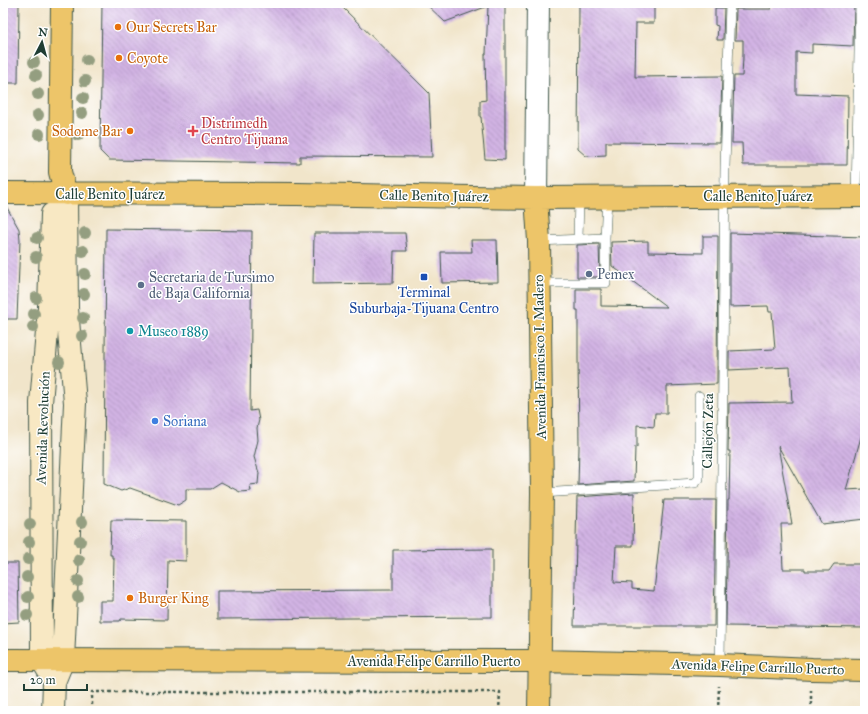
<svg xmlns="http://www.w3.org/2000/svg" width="868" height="714" font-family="'IM FELL Great Primer',serif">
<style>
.building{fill:url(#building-back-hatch)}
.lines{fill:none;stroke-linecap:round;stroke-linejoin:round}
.service-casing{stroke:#3e564a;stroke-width:10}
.tertiary-casing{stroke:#3e564a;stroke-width:24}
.secondary-casing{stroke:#3e564a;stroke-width:24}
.primary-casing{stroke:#3e564a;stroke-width:24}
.path{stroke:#3e564a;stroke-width:2.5;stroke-dasharray:3 3;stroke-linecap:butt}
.service{stroke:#fff;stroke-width:9}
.tertiary{stroke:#fff;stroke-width:22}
.secondary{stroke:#f8e8c3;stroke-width:22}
.primary{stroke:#edc569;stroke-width:22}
.tree{fill:#949e80}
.food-dot{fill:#e8710a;stroke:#fff;stroke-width:1.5}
.health-dot{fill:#e0444e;stroke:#fff;stroke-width:1.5}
.service-dot{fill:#5c6f8a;stroke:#fff;stroke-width:1.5}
.transit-dot{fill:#1a4fb4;stroke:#fff;stroke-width:1.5}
.culture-dot{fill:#0f9aa8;stroke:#fff;stroke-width:1.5}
.shop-dot{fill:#3f7fe0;stroke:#fff;stroke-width:1.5}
.labels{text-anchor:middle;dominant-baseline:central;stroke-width:3;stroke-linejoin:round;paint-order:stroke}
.food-label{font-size:14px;fill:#c56008;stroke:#fff;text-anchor:start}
.health-label{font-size:14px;fill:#be3a42;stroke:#fff;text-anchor:start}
.street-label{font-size:14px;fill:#1f3d34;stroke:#fff}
.service-label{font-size:14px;fill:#4e5e75;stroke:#fff;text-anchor:start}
.transit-label{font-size:14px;fill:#164399;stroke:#fff}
.culture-label{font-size:14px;fill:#0d838f;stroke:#fff;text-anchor:start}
.shop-label{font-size:14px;fill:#366cbe;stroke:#fff;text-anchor:start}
</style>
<defs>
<pattern id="building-back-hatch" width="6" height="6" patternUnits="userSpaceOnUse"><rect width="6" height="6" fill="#d2b3e4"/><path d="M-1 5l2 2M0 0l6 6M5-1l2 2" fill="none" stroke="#aa93ba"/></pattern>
</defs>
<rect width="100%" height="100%" fill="#fff"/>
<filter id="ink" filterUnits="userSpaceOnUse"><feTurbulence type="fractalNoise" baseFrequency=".025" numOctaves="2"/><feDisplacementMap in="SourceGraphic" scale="8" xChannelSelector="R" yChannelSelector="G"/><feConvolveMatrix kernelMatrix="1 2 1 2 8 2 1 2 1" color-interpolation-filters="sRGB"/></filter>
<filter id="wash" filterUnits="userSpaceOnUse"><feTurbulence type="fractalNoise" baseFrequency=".012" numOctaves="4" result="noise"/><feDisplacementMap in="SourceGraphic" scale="16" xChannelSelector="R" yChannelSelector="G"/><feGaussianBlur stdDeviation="0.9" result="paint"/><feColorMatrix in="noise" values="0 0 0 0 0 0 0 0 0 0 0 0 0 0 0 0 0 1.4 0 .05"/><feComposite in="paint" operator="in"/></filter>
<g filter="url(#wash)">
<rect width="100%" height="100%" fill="#f1e5ca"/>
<g id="blocks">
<path class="building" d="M 3,3 L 19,3 L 18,83 L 3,83 Z
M 102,3 L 264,4 L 264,3 L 338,3 L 429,93 L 432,157 L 300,156 L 300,163 L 109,160 L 100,151 Z
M 425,3 L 505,3 L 505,160 L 485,159 L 481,117 L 480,117 L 480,101 L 486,100 L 485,54 L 486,54 L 488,6 L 445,22 Z
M 579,3 L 654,3 L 654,23 L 636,23 L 635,77 L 722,76 L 720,143 L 606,142 L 606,155 L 586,156 L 578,149 Z
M 771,3 L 854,3 L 853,46 L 812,44 L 812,53 L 796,52 L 796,94 L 848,96 L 847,165 L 743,165 L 742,143 L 732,143 L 734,76 L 742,76 L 743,57 L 743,40 L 735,40 L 736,9 L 771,9 Z
M 715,8 L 724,8 L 723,40 L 717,40 L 718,26 L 715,25 Z
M 3,206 L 6,206 L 19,229 L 20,240 L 17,319 L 3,319 Z
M 106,229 L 252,231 L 250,411 L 257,410 L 259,420 L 257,428 L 258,440 L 254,457 L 259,473 L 258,484 L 250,485 L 251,491 L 240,492 L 221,482 L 210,489 L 186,489 L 186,500 L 178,505 L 130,488 L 121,491 L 104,484 Z
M 314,233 L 405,233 L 407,251 L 394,251 L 393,283 L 313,284 Z
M 730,233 L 865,237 L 865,423 L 846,490 L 864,489 L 865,519 L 822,524 L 778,446 L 792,524 L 781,524 L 783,569 L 805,569 L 805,571 L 829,571 L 834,564 L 865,564 L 865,628 L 726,626 L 728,500 L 729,500 L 730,451 L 728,451 L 729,403 L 792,402 L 790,367 L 729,370 L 729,351 L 775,349 L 772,312 L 769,312 L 768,306 L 730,307 Z
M 703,236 L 718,236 L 717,384 L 667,386 L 667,413 L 655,413 L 654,427 L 637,425 L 637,447 L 635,447 L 634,481 L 578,485 L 579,447 L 578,358 L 578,310 L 576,310 L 576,289 L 601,289 L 601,306 L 667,307 L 612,266 L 611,242 L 648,241 L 648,252 L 703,253 Z
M 471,240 L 497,240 L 498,282 L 442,283 L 441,252 L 472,252 Z
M 599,244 L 600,277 L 577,277 L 577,245 Z
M 634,493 L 633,546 L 616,546 L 614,582 L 632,583 L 632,589 L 654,591 L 664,500 L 716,500 L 714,626 L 574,626 L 577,497 Z
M 111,520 L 186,521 L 186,561 L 168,560 L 167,620 L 121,619 L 120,621 L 100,621 L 100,601 L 113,601 L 114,558 L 112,558 L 112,555 L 110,555 Z
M 492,549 L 492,617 L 217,619 L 217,591 L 393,590 L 393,550 Z
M 3,563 L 18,563 L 19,622 L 3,623 Z"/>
</g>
</g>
<g filter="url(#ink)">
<use href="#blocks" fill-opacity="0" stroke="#3e564a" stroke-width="1"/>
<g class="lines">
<defs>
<path id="service" d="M 856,196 L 860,3
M 578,239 L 579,197
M 539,241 L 605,238
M 540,283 L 606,283 L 605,238 L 607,198
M 542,493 L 695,483 L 699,479 L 699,396
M 720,665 L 725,167 L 730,3"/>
<path id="tertiary" d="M 536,198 L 538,3"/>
<path id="secondary" d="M 52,677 L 42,660 L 41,403 L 49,308 L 52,214
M 53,711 L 54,682 L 63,660 L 75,403 L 67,308 L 66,194"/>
<path id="primary" d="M 62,3 L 60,172 L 66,194
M 3,193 L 297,194 L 536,198 L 865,196
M 536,198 L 539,241 L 542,493 L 539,711
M 3,660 L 540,661 L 720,665 L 812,669 L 865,670"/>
</defs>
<use href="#service" class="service-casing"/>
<use href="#tertiary" class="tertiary-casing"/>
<use href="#secondary" class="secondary-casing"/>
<use href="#primary" class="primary-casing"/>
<path class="path" d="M 92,711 L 92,692 L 500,692 L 499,711
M 718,711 L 719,686
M 811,711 L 811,690"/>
<use href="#service" class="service"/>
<use href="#tertiary" class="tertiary"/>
<use href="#secondary" class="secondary"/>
<use href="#primary" class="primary"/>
</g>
<g class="tree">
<circle cx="87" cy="60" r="6"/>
<circle cx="34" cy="62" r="6"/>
<circle cx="36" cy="75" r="6"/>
<circle cx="85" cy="81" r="6"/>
<circle cx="38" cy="94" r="6"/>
<circle cx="83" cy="98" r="6"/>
<circle cx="82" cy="113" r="6"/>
<circle cx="38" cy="115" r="6"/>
<circle cx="39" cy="134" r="6"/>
<circle cx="78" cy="135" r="6"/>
<circle cx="85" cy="233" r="6"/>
<circle cx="37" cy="238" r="6"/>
<circle cx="83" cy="251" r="6"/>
<circle cx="36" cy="257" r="6"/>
<circle cx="85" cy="274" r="6"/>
<circle cx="84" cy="294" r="6"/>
<circle cx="36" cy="298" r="6"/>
<circle cx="34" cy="314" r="6"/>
<circle cx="83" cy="318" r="6"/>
<circle cx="33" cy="327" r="6"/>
<circle cx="82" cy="336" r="6"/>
<circle cx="59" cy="362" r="6"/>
<circle cx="82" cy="522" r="6"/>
<circle cx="30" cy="524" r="6"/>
<circle cx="80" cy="541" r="6"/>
<circle cx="29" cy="542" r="6"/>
<circle cx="28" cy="559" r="6"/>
<circle cx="79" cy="560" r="6"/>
<circle cx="27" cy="577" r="6"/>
<circle cx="78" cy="581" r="6"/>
<circle cx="28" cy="597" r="6"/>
<circle cx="78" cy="597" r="6"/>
<circle cx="27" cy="615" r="6"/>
</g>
</g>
<g class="food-dot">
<circle cx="118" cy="27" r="4"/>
<circle cx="119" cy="58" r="4"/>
<circle cx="130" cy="131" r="4"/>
<circle cx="130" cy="598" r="4"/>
</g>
<path class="health-dot" d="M191 125h4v4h4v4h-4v4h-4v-4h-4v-4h4z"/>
<g class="service-dot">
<circle cx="589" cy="274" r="4"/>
<circle cx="141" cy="285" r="4"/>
</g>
<rect class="transit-dot" x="420" y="273" width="8" height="8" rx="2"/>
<circle class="culture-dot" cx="130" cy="331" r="4"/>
<circle class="shop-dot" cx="155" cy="421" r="4"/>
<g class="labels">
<g class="food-label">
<text x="126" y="27">Our Secrets Bar</text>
<text x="127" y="58">Coyote</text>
<text x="122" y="131" text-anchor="end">Sodome Bar</text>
<text x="138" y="598">Burger King</text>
</g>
<g class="health-label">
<text x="201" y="123">Distrimedh<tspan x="201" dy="16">Centro Tijuana</tspan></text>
</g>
<g class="street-label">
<text x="110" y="194">Calle Benito Juárez</text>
<text transform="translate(434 196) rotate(1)">Calle Benito Juárez</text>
<text x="758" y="196">Calle Benito Juárez</text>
<text transform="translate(540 357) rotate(-91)">Avenida Francisco I. Madero</text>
<text transform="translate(43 428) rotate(-88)">Avenida Revolución</text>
<text transform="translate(708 431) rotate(-89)">Callejón Zeta</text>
<text x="434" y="661">Avenida Felipe Carrillo Puerto</text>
<text transform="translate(758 667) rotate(2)">Avenida Felipe Carrillo Puerto</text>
</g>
<g class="service-label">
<text x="597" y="274">Pemex</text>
<text x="149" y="277">Secretaria de Tursimo<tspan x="149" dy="16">de Baja California</tspan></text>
</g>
<g class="transit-label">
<text x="424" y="292">Terminal<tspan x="424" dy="16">Suburbaja-Tijuana Centro</tspan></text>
</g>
<g class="culture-label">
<text x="138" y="331">Museo 1889</text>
</g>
<g class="shop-label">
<text x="163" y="421">Soriana</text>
</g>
</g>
<rect width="868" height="714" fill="none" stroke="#fff" stroke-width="16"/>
<g transform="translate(42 42) rotate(6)" stroke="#ffffff" stroke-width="3" paint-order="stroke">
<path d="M0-3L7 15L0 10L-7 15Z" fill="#1f3d34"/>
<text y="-6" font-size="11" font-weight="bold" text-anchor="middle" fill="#1f3d34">N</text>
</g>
<path d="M24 684v6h63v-6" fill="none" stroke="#1f3d34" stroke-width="2"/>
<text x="30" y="684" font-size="12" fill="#1f3d34" stroke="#ffffff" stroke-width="3" paint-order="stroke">20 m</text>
</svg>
